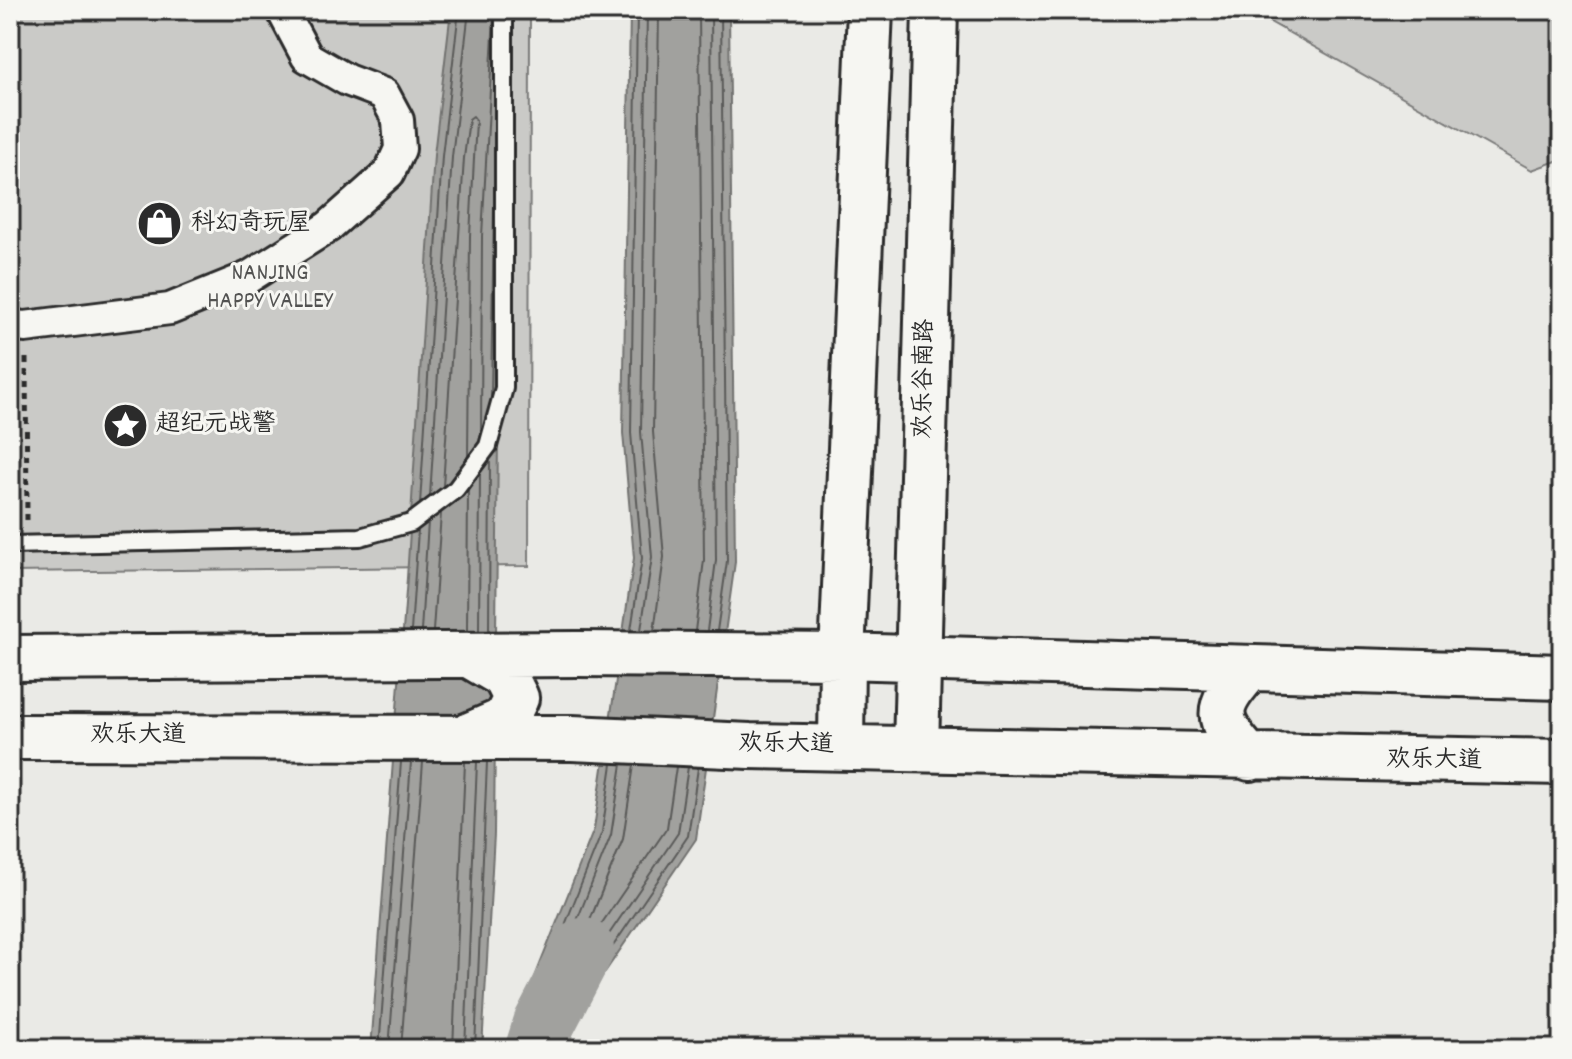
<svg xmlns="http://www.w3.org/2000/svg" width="1572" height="1059" font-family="Dekko,'LXGW WenKai TC',sans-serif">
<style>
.green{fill:#cacac7;stroke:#7a7a79;stroke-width:2}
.water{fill:#a1a19e;stroke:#727270;stroke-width:2}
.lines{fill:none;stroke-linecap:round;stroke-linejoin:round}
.shore{stroke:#5a5a59;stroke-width:2}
.river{stroke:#a1a19e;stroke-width:62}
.lane-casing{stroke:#2b2b2b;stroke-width:22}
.street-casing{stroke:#2b2b2b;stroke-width:36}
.secondary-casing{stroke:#2b2b2b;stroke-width:50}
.path{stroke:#2b2b2b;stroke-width:5;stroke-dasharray:6 6;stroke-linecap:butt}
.lane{stroke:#f6f6f2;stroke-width:16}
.street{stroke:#f6f6f2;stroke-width:30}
.secondary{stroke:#f6f6f2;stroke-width:44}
.labels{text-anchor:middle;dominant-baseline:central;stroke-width:6;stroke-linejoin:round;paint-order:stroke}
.poi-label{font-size:24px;fill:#2b2b2b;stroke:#f6f6f2;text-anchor:start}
.park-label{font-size:24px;fill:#535352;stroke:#f6f6f2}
.street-label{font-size:24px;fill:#2b2b2b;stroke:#f6f6f2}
</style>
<rect width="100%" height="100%" fill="#eaeae6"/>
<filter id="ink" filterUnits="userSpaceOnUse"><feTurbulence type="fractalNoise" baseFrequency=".0125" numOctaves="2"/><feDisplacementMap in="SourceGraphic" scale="16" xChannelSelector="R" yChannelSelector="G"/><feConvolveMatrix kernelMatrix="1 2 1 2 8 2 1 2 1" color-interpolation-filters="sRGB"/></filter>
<g filter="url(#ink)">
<path class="green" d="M 10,10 L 530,10 L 529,566 L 10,572 Z
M 1249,10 L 1562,10 L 1562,159 L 1532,170 Z"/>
<path class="water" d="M 451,10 L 512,10 L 500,237 L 494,834 L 482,1049 L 371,1049 L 407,578 L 434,155 Z
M 630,10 L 729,10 L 735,562 L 696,839 L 566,1029 L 519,1017 L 594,829 L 634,558 L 623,433 Z"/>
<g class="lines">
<path class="shore" d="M 491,398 L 494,206
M 481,435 L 482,236 L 494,15
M 443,486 L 464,158 L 469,119 L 473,116 L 476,120 L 470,236 L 468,456
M 430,496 L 452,157 L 469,10
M 420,504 L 442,156 L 459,10
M 631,630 L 642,558 L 631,433 L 637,10
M 641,630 L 652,557 L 641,432 L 647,10
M 411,631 L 418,530
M 421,631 L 428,522
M 433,631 L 441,513
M 467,631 L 468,490
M 479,631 L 480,473
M 489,631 L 490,460
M 654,631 L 664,557 L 653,432 L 659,10
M 695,631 L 704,560 L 699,10
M 707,631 L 716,560 L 711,10
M 717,631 L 727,561 L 721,10
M 612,764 L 602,832 L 532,1008 L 534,1013 L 564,1018 L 688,836 L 698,768
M 622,764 L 611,835 L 545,1001 L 548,1006 L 560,1006 L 678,833 L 688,767
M 634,765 L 623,839 L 584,935 L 587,940 L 591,939 L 667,828 L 676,767
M 379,1049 L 401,762
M 389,1049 L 411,762
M 401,1049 L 423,762
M 453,1049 L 465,762
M 465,1049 L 477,762
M 475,1049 L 487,762"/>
<path class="river" d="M 536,1049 L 544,1024 L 583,949"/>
<defs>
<path id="lane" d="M 10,545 L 360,537 L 411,523 L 456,489 L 488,446 L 504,388 L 504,10"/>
<path id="street" d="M 10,325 L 25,327 L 170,309 L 249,277 L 328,227 L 389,173 L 400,149 L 398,120 L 384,94 L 347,80 L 307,57 L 282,10"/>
<path id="secondary" d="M 10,658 L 578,654 L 842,656 L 1562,677
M 1249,669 C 1213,709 1214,719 1250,758
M 10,737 L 572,738 L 750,746 L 1562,762
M 463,738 L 505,720 L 516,698 L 505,676 L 469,655
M 841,746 L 842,656 L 870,10
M 916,749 L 935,10"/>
</defs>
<use href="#lane" class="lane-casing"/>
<use href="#street" class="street-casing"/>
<use href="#secondary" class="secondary-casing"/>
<path class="path" d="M 26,358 L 27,520"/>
<use href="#lane" class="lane"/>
<use href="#street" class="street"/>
<use href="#secondary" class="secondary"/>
</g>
</g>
<defs>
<symbol id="shop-disc" viewBox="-11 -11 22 22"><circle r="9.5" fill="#2b2b2b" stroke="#f6f6f2"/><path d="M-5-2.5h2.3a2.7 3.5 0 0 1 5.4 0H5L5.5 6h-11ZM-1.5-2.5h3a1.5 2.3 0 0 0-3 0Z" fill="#fff"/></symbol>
<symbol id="sight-disc" viewBox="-11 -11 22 22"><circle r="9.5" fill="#2b2b2b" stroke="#f6f6f2"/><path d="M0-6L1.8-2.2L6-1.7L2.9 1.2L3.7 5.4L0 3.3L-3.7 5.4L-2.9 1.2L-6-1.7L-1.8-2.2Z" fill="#fff"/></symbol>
</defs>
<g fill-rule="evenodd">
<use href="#shop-disc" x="134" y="198" width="51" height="51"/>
<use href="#sight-disc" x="100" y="400" width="51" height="51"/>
</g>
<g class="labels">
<g class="poi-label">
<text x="191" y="224">科幻奇玩屋</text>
<text x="156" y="425">超纪元战警</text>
</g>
<g class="park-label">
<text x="270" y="274">NANJING<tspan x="270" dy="28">HAPPY VALLEY</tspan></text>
</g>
<g class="street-label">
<text transform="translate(925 379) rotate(-89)">欢乐谷南路</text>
<text x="138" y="736">欢乐大道</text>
<text transform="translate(786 745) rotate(1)">欢乐大道</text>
<text transform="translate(1434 761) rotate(1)">欢乐大道</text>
</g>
</g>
<rect width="1572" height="1059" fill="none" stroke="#f6f6f2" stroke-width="40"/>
<rect x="20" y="20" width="1532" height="1019" fill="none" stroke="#2b2b2b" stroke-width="3" filter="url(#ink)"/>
</svg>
